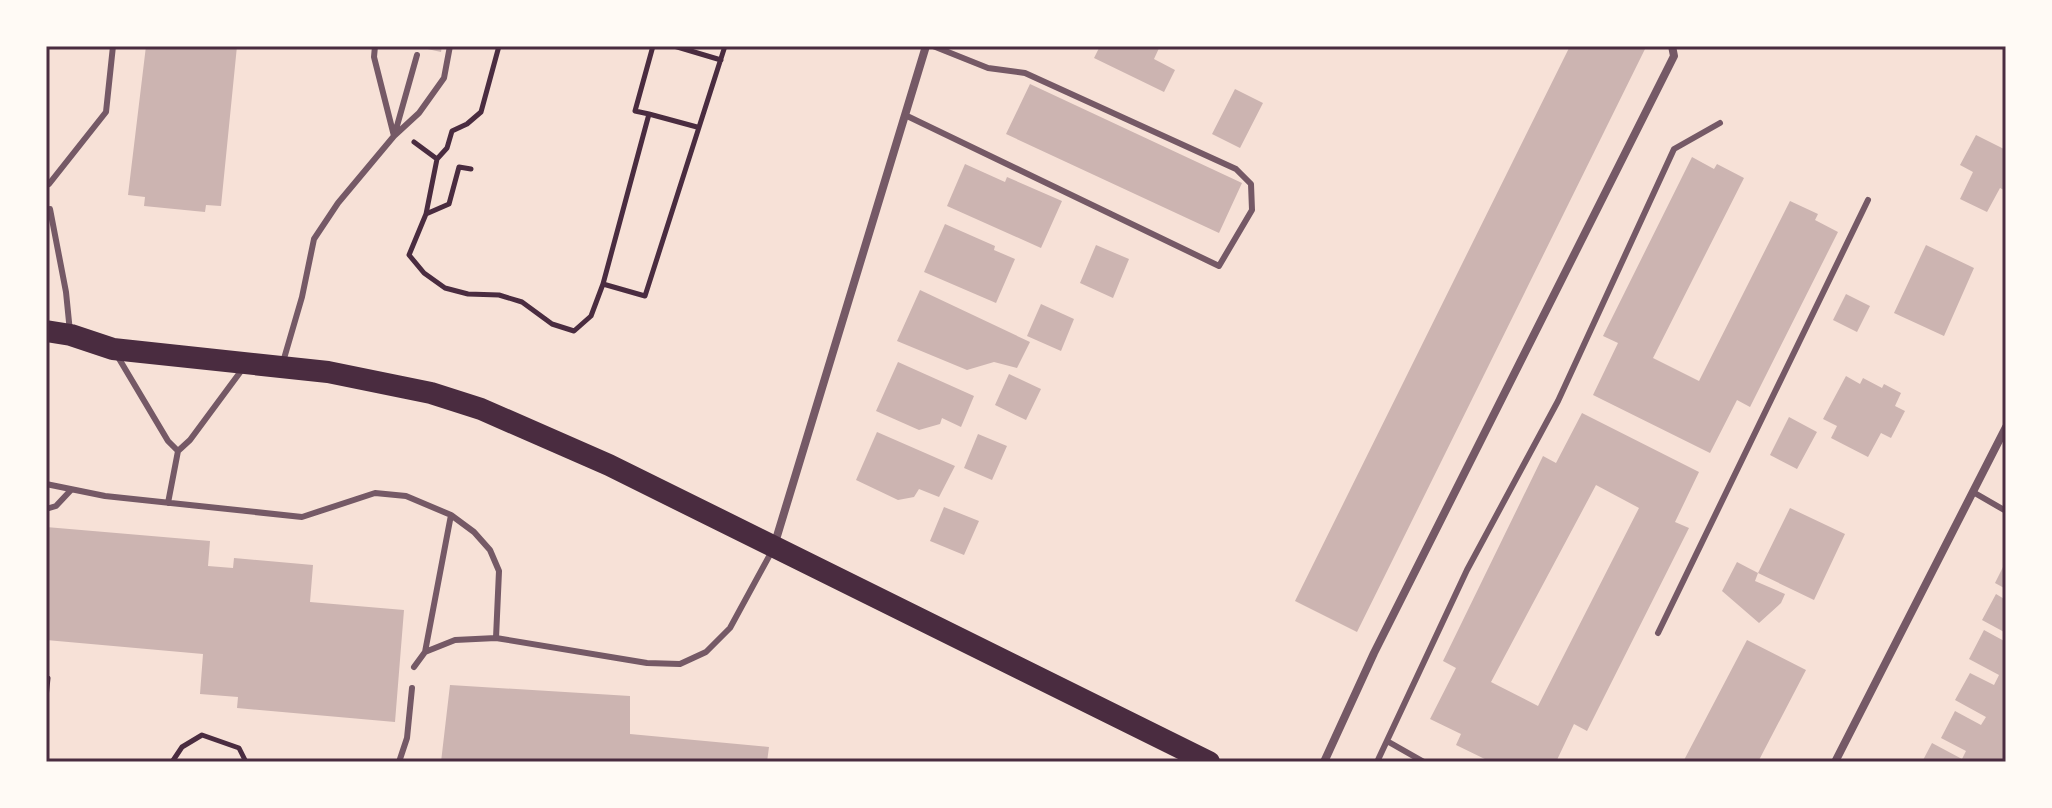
<svg xmlns="http://www.w3.org/2000/svg" width="2052" height="808" font-family="Figtree,sans-serif">
<style>
.building{fill:#ccb4b1;fill-rule:evenodd}
.lines{fill:none;stroke-linecap:round;stroke-linejoin:round}
.path{stroke:#4a2c40;stroke-width:5}
.service{stroke:#755966;stroke-width:6}
.minor{stroke:#755966;stroke-width:8}
.trunk{stroke:#4a2c40;stroke-width:22}
.neatline{fill:none;stroke:#4a2c40;stroke-width:3}
</style>
<rect width="100%" height="100%" fill="#f7e1d7"/>
<path class="building" d="M 146,46 L 237,46 L 221,206 L 206,205 L 205,212 L 144,206 L 145,197 L 128,195 Z
M 414,46 L 442,46 L 441,52 Z
M 1100,46 L 1160,46 L 1154,59 L 1175,70 L 1164,92 L 1094,58 Z
M 1570,46 L 1646,47 L 1357,632 L 1295,601 Z
M 1030,84 L 1242,183 L 1219,233 L 1006,134 Z
M 1235,89 L 1263,103 L 1240,148 L 1212,134 Z
M 1976,135 L 2006,150 L 2006,191 L 2000,188 L 1987,212 L 1960,199 L 1973,172 L 1960,165 Z
M 1692,157 L 1714,169 L 1717,164 L 1744,178 L 1653,358 L 1699,381 L 1790,201 L 1818,214 L 1815,220 L 1838,232 L 1750,407 L 1737,400 L 1710,453 L 1593,395 L 1618,343 L 1603,336 Z
M 965,164 L 1005,182 L 1007,177 L 1062,201 L 1041,248 L 947,206 Z
M 945,224 L 995,246 L 994,250 L 1015,259 L 996,303 L 924,272 Z
M 1096,245 L 1129,259 L 1113,298 L 1080,283 Z
M 1926,245 L 1974,268 L 1944,336 L 1894,313 Z
M 920,290 L 1030,342 L 1017,368 L 994,362 L 967,370 L 897,341 Z
M 1846,294 L 1870,306 L 1857,332 L 1833,320 Z
M 1041,304 L 1074,319 L 1061,351 L 1027,336 Z
M 898,362 L 974,396 L 961,427 L 942,418 L 940,424 L 919,430 L 876,411 Z
M 1009,374 L 1041,389 L 1026,420 L 995,405 Z
M 1846,376 L 1860,384 L 1863,378 L 1882,388 L 1884,384 L 1901,393 L 1895,406 L 1905,411 L 1891,438 L 1881,433 L 1868,457 L 1831,438 L 1837,426 L 1823,419 Z
M 1582,413 L 1699,472 L 1675,522 L 1689,528 L 1587,731 L 1574,724 L 1556,762 L 1491,762 L 1456,745 L 1461,734 L 1430,719 L 1456,668 L 1443,661 L 1543,456 L 1556,463 ZM 1596,485 L 1639,508 L 1538,706 L 1491,682 Z
M 1789,417 L 1817,432 L 1797,469 L 1770,455 Z
M 877,432 L 955,466 L 939,497 L 919,489 L 914,497 L 898,500 L 856,480 Z
M 978,434 L 1007,446 L 992,480 L 964,468 Z
M 944,507 L 979,521 L 964,555 L 930,541 Z
M 1790,508 L 1845,534 L 1814,600 L 1758,573 Z
M 46,527 L 210,541 L 208,566 L 233,568 L 234,558 L 313,565 L 310,602 L 404,610 L 395,722 L 237,708 L 238,697 L 200,694 L 203,654 L 46,640 Z
M 2006,561 L 2006,589 L 1995,583 Z
M 1737,562 L 1758,573 L 1755,581 L 1785,594 L 1781,603 L 1759,623 L 1722,591 Z
M 1996,594 L 2006,600 L 2006,633 L 1982,620 Z
M 1984,630 L 2006,642 L 2006,762 L 1922,762 L 1932,743 L 1962,759 L 1966,751 L 1941,738 L 1955,711 L 1981,725 L 1986,717 L 1955,700 L 1970,673 L 1994,685 L 1999,675 L 1969,659 Z
M 1747,640 L 1806,670 L 1758,762 L 1683,762 Z
M 450,685 L 630,696 L 630,734 L 769,747 L 767,762 L 441,762 Z"/>
<g class="lines">
<path class="path" d="M 653,46 L 635,111 L 649,114 L 603,284 L 645,296 L 725,46
M 674,46 L 721,60
M 649,114 L 697,127
M 414,142 L 437,159 L 426,214 L 409,255 L 424,273 L 445,288 L 468,294 L 499,295 L 522,302 L 552,324 L 574,331 L 591,316 L 603,284
M 437,159 L 447,148 L 452,131 L 467,124 L 481,112 L 499,46
M 426,214 L 449,204 L 459,167 L 471,169
M 46,698 L 48,678
M 172,762 L 182,747 L 202,735 L 239,748 L 246,762"/>
<path class="service" d="M 375,46 L 374,57 L 394,136
M 905,115 L 1219,266 L 1252,210 L 1251,184 L 1236,169 L 1025,73 L 988,68 L 933,46
M 395,133 L 417,55
M 49,184 L 106,112 L 113,46
M 50,209 L 66,292 L 70,332
M 118,357 L 168,441 L 178,451
M 283,362 L 302,297 L 314,239 L 338,203 L 394,136 L 419,113 L 444,78 L 450,46
M 46,484 L 105,496 L 302,517 L 375,493 L 406,496 L 451,515 L 474,532 L 490,550 L 499,571 L 496,638
M 1973,492 L 2006,511
M 168,503 L 178,451 L 190,440 L 244,367
M 46,509 L 56,506 L 71,490
M 1658,633 L 1868,200
M 425,652 L 455,640 L 496,638 L 647,663 L 680,664 L 706,652 L 730,628 L 773,549
M 414,667 L 425,652 L 451,515
M 1387,741 L 1424,762
M 399,762 L 407,738 L 412,688
M 1377,762 L 1467,570 L 1558,401 L 1674,149 L 1720,123"/>
<path class="minor" d="M 774,546 L 926,46
M 1324,762 L 1374,653 L 1674,56 L 1672,46
M 1835,762 L 2006,427"/>
<path class="trunk" d="M 46,331 L 71,335 L 113,349 L 328,372 L 431,393 L 481,409 L 609,465 L 1209,762"/>
</g>
<rect width="2052" height="808" fill="none" stroke="#fffaf5" stroke-width="96"/>
<rect x="48" y="48" width="1956" height="712" class="neatline"/>
</svg>
